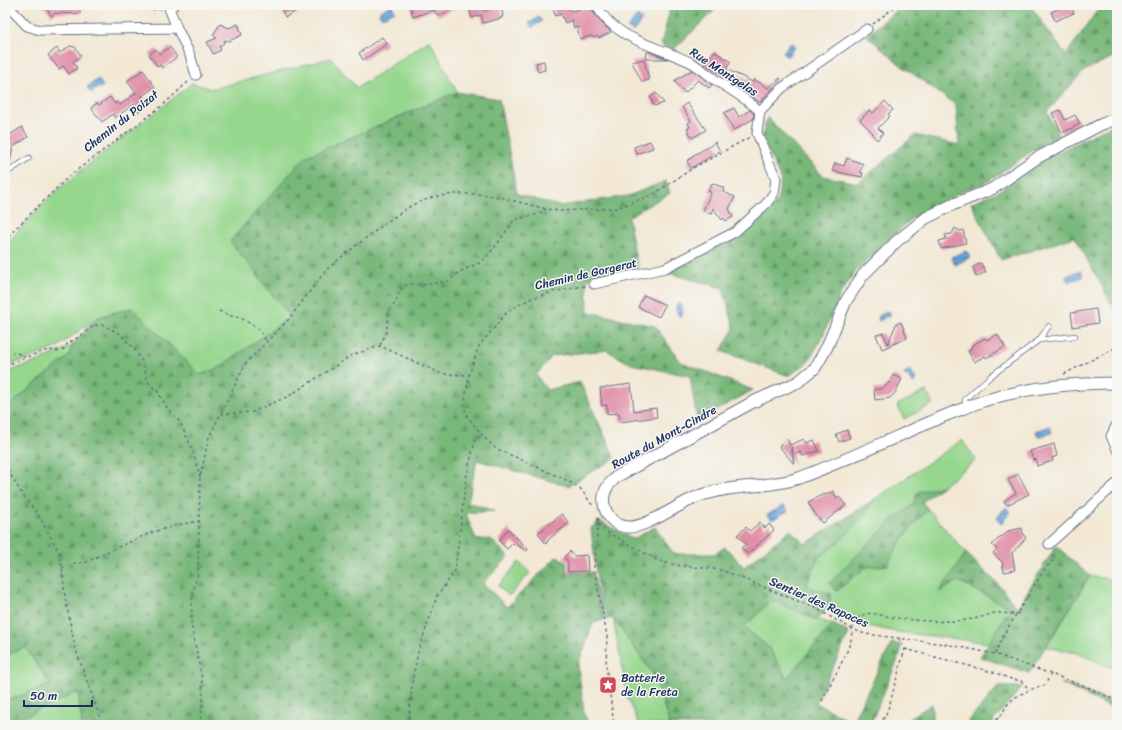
<svg xmlns="http://www.w3.org/2000/svg" width="1122" height="730" font-family="Sriracha,sans-serif">
<style>
.green{fill:#96d78e;stroke:#588376}
.forest{fill:url(#forest-firs);stroke:#4a746c}
.water{fill:url(#water-rules);stroke:#40689a}
.building{fill:#e18ea8}
.lines{fill:none;stroke-linecap:round;stroke-linejoin:round}
.service-casing{stroke:#667087;stroke-width:6}
.minor-casing{stroke:#667087;stroke-width:11}
.tertiary-casing{stroke:#667087;stroke-width:13}
.path{stroke:#667087;stroke-width:1.5;stroke-dasharray:3 3;stroke-linecap:butt}
.service{stroke:#fff;stroke-width:4.5}
.minor{stroke:#fff;stroke-width:9}
.tertiary{stroke:#fff;stroke-width:11}
.labels{text-anchor:middle;dominant-baseline:central;stroke-width:3;stroke-linejoin:round;paint-order:stroke}
.street-label{font-size:12px;fill:#1b2f5e;stroke:#f6f6f2}
.poi-label{font-size:12px;fill:#1b2f5e;stroke:#f6f6f2;text-anchor:start}
</style>
<defs>
<pattern id="forest-firs" width="22" height="20" patternUnits="userSpaceOnUse"><rect width="22" height="20" fill="#78b879"/><path d="M5 1l3.5 6h-7zM16 11l3.5 6h-7z" fill="#629666"/></pattern>
<pattern id="water-rules" width="6" height="5" patternUnits="userSpaceOnUse"><rect width="6" height="5" fill="#66a2d6"/><path d="M0 2.5h6" fill="none" stroke="#5384b1"/></pattern>
</defs>
<rect width="100%" height="100%" fill="#f6f6f2"/>
<filter id="ink" filterUnits="userSpaceOnUse"><feTurbulence type="fractalNoise" baseFrequency=".025" numOctaves="2"/><feDisplacementMap in="SourceGraphic" scale="8" xChannelSelector="R" yChannelSelector="G"/><feConvolveMatrix kernelMatrix="1 2 1 2 8 2 1 2 1" color-interpolation-filters="sRGB"/></filter>
<filter id="wash" filterUnits="userSpaceOnUse"><feTurbulence type="fractalNoise" baseFrequency=".012" numOctaves="4" result="noise"/><feDisplacementMap in="SourceGraphic" scale="16" xChannelSelector="R" yChannelSelector="G"/><feGaussianBlur stdDeviation="0.9" result="paint"/><feColorMatrix in="noise" values="0 0 0 0 0 0 0 0 0 0 0 0 0 0 0 0 0 1.4 0 .05"/><feComposite in="paint" operator="in"/></filter>
<g filter="url(#wash)">
<rect width="100%" height="100%" fill="#f2e8d4"/>
<path class="green" d="M 430,40 L 457,92 L 305,157 L 290,317 L 219,368 L 200,375 L 132,308 L 98,317 L 56,348 L 5,367 L 5,246 C 26,222 47,198 72,178 C 111,145 153,116 192,83 L 211,89 L 331,58 L 357,88 Z
M 72,346 L 69,356 L 5,409 L 5,373 L 36,362 Z
M 926,391 L 933,404 L 904,419 L 897,405 Z
M 962,440 L 976,460 L 943,486 L 918,492 L 913,505 L 891,521 L 829,583 L 837,590 L 866,567 L 888,565 C 897,543 912,526 928,509 L 966,553 L 943,588 L 959,581 L 1010,608 L 989,643 L 898,632 L 857,624 L 828,607 L 831,594 L 806,587 L 818,558 L 838,543 L 859,522 L 875,499 Z
M 519,562 L 530,573 L 509,596 L 498,586 Z
M 1090,576 L 1117,580 L 1117,670 L 1077,653 L 1046,647 Z
M 772,600 L 817,620 L 833,624 L 787,678 L 769,648 L 744,627 Z
M 613,618 L 653,674 L 670,725 L 639,725 L 627,695 Z
M 25,647 L 51,685 L 5,701 L 5,656 Z
M 78,691 L 82,725 L 6,725 Z"/>
<path class="forest" d="M 671,5 L 720,5 L 673,50 L 661,45 Z
M 903,5 L 1030,5 L 1066,55 L 1101,5 L 1117,5 L 1117,55 L 1084,71 L 1047,112 L 1059,136 L 1032,151 L 990,180 L 965,190 L 911,219 L 857,270 L 840,294 L 822,338 L 808,362 L 789,376 L 721,351 L 734,328 L 723,288 L 664,272 L 734,239 L 777,202 L 781,180 L 762,137 L 767,117 L 823,176 L 858,183 L 915,135 L 959,145 L 956,105 L 902,66 L 866,35 Z
M 457,92 L 499,99 L 517,194 L 559,206 L 628,196 L 666,181 L 670,193 L 628,217 L 638,270 L 587,279 L 588,312 L 655,326 L 681,362 L 753,390 L 697,421 L 690,376 L 631,364 L 606,350 L 552,356 L 536,375 L 547,390 L 580,382 L 615,458 L 568,486 L 477,460 L 468,502 L 494,511 L 466,513 L 476,540 L 491,539 L 509,557 L 483,583 L 507,607 L 557,556 L 566,562 L 567,573 L 593,572 L 603,620 L 593,623 L 578,665 L 584,713 L 589,725 L 82,725 L 78,692 L 5,725 L 5,701 L 51,685 L 25,647 L 5,656 L 5,526 L 7,525 L 5,522 L 5,409 L 69,356 L 72,345 L 98,317 L 132,308 L 200,375 L 219,368 L 290,317 L 230,241 L 305,157 Z
M 1116,123 L 1114,150 L 1117,152 L 1117,314 L 1075,237 L 1001,260 L 971,203 L 999,191 L 1039,162 Z
M 943,486 L 922,502 L 928,509 C 912,526 897,543 888,565 L 866,567 L 837,591 L 829,583 L 891,521 L 913,505 L 918,492 Z
M 875,499 L 859,522 L 838,543 L 818,558 L 806,586 L 831,594 L 828,607 L 817,620 L 772,600 L 744,627 L 769,648 L 787,678 L 833,624 L 849,633 L 816,703 L 852,722 L 892,643 L 901,645 L 900,654 L 870,725 L 670,725 L 653,674 L 613,618 L 604,620 L 596,572 L 591,528 L 599,521 L 633,539 L 655,527 L 674,554 L 714,554 L 725,547 L 744,567 L 790,530 L 805,544 Z
M 1056,546 L 1090,576 L 1029,673 L 980,657 L 1010,608 L 959,581 L 939,592 L 942,588 L 966,553 L 1000,586 L 1017,608 Z
M 1061,683 L 1117,704 L 1117,711 Z
M 998,687 L 1022,687 L 994,720 L 992,725 L 899,725 L 932,704 L 932,723 L 966,724 Z"/>
<path class="water" d="M 392,5 L 395,11 L 383,17 L 379,15 L 380,11 Z
M 637,16 L 642,20 L 633,32 L 627,28 Z
M 539,17 L 542,21 L 532,28 L 529,23 Z
M 791,43 L 796,46 L 788,56 L 785,56 L 783,52 Z
M 98,79 L 103,86 L 101,88 L 99,87 L 91,93 L 87,87 Z
M 966,251 L 969,254 L 969,258 L 955,265 L 951,257 Z
M 1081,271 L 1083,277 L 1068,282 L 1065,276 Z
M 677,304 L 680,304 L 682,308 L 683,314 L 681,317 L 678,315 C 676,312 675,307 677,304 Z
M 886,311 L 889,312 L 890,316 L 887,317 L 884,317 L 882,320 L 879,321 L 878,317 Z
M 909,370 L 911,371 L 912,374 L 916,378 L 914,383 L 911,382 L 908,376 L 904,375 L 905,372 L 907,372 Z
M 1050,426 L 1052,433 L 1038,437 L 1036,431 Z
M 784,505 L 788,511 L 772,520 L 770,517 L 769,518 L 767,515 Z
M 1006,507 L 1011,512 L 1004,520 L 1005,521 L 1002,524 L 998,521 L 999,520 L 997,517 Z"/>
<g id="blocks">
<path class="building" d="M 43,5 L 80,5 L 80,14 L 55,13 L 52,16 Z
M 280,5 L 310,5 L 285,17 Z
M 410,5 L 461,5 L 438,16 L 434,10 L 413,17 Z
M 468,5 L 482,5 L 483,11 L 501,7 L 503,16 L 502,16 L 502,18 L 483,23 L 481,15 L 472,18 Z
M 561,5 L 568,5 L 571,11 L 590,7 L 599,20 L 611,32 L 599,38 L 597,36 L 593,38 L 592,36 L 580,39 L 577,27 L 574,28 L 572,20 L 565,23 L 561,14 L 555,16 L 553,7 Z
M 1067,5 L 1071,5 L 1074,13 L 1055,21 L 1051,12 Z
M 220,24 L 229,28 L 238,24 L 242,35 L 229,41 L 225,40 L 223,44 L 219,46 L 221,50 L 213,54 L 207,42 L 217,38 L 213,35 Z
M 382,37 L 387,44 L 363,60 L 359,53 Z
M 70,46 L 75,47 L 81,56 L 73,62 L 77,68 L 69,74 L 63,66 L 59,69 L 48,55 L 57,48 L 60,53 Z
M 170,47 L 177,57 L 162,68 L 160,65 L 158,67 L 149,55 L 156,49 L 160,54 Z
M 714,51 L 731,62 L 726,69 L 753,82 L 754,79 L 768,88 L 780,78 L 781,79 L 760,102 L 705,64 Z
M 647,52 L 649,52 L 668,59 L 646,59 Z
M 644,59 L 649,80 L 642,82 L 632,62 Z
M 544,61 L 545,70 L 538,72 L 536,63 Z
M 143,70 L 155,87 L 142,96 L 148,105 L 139,112 L 134,104 L 115,118 L 113,114 L 102,122 L 91,108 L 97,103 L 99,105 L 110,97 L 115,104 L 117,102 L 120,105 L 136,93 L 127,81 Z
M 692,70 L 712,85 L 709,88 L 698,80 L 685,93 L 674,81 Z
M 656,93 L 664,103 L 654,106 L 650,97 Z
M 885,101 L 893,110 L 888,114 L 890,116 L 878,128 L 883,133 L 877,140 L 872,134 L 873,133 L 860,120 L 870,110 L 873,113 Z
M 687,103 L 706,130 L 692,138 L 687,129 L 690,127 L 688,123 L 691,121 L 682,107 Z
M 734,108 L 739,117 L 750,110 L 754,114 L 753,119 L 734,130 L 724,113 Z
M 1060,110 L 1065,120 L 1075,115 L 1080,124 L 1062,133 L 1052,113 Z
M 22,127 L 28,137 L 13,147 L 9,167 L 5,169 L 5,138 Z
M 650,141 L 653,148 L 636,154 L 634,147 Z
M 715,142 L 720,151 L 691,168 L 687,161 L 693,157 L 692,156 L 710,146 Z
M 847,158 L 863,164 L 860,172 L 863,173 L 862,177 L 832,171 L 835,163 L 844,166 Z
M 712,183 L 724,188 L 723,192 L 735,197 L 729,209 L 733,217 L 726,221 L 724,218 L 722,220 L 713,208 L 711,214 L 703,211 L 711,192 L 708,191 Z
M 955,228 L 960,231 L 963,230 L 966,243 L 941,249 L 939,241 L 946,239 L 945,235 L 952,234 Z
M 981,263 L 986,272 L 976,277 L 973,267 Z
M 644,295 L 665,305 L 659,317 L 638,307 Z
M 1096,309 L 1098,323 L 1073,327 L 1071,313 Z
M 901,322 L 907,338 L 882,349 L 876,335 L 883,333 L 888,344 L 896,324 Z
M 997,334 L 1005,347 L 986,358 L 985,356 L 974,362 L 968,351 L 972,348 L 971,346 L 985,338 L 987,340 Z
M 893,375 L 902,379 L 895,393 L 890,398 L 875,400 L 874,389 L 882,389 L 890,382 Z
M 631,384 L 634,411 L 656,408 L 657,417 L 620,422 L 619,413 L 607,414 L 607,405 L 602,406 L 600,388 Z
M 847,430 L 850,438 L 839,442 L 836,434 Z
M 787,439 L 790,445 L 804,439 L 806,443 L 814,440 L 819,451 L 803,456 L 801,452 L 795,454 L 791,447 L 794,464 L 779,446 Z
M 1054,444 L 1057,456 L 1052,458 L 1053,461 L 1037,466 L 1036,459 L 1033,460 L 1030,451 Z
M 1018,474 L 1029,494 L 1007,505 L 1004,501 L 1016,493 L 1008,480 Z
M 833,491 L 837,499 L 839,497 L 846,505 L 823,523 L 816,515 L 808,502 L 824,494 L 826,495 Z
M 562,514 L 569,523 L 549,539 L 546,544 L 538,533 Z
M 760,522 L 765,528 L 769,524 L 774,530 L 748,554 L 741,548 L 746,544 L 737,535 L 746,527 L 750,531 Z
M 1022,528 L 1023,534 L 1026,538 L 1012,553 L 1015,570 L 1004,572 L 1002,562 L 993,553 L 997,549 L 992,545 L 1000,537 L 1003,536 L 1008,531 Z
M 508,529 L 528,549 L 527,551 L 513,543 L 507,549 L 499,541 Z
M 570,551 L 574,556 L 587,555 L 588,571 L 568,572 L 568,562 L 564,557 Z"/>
</g>
</g>
<g filter="url(#ink)">
<use href="#blocks" fill-opacity="0" stroke="#667087" stroke-width="1"/>
<g class="lines">
<defs>
<path id="service" d="M 5,174 L 29,158
M 1039,340 L 1049,326
M 965,407 L 965,399 L 991,376 L 1039,340 L 1075,336"/>
<path id="minor" d="M 7,5 L 27,26 L 40,30 L 177,28
M 174,5 L 169,8 L 177,28 L 190,55 L 196,75
M 596,5 C 615,40 657,46 690,62 C 700,67 708,75 717,81 C 732,91 747,99 760,111
M 594,284 L 665,268 L 735,232 L 766,204 L 774,193 L 776,179 L 757,133 L 760,111 L 782,88 L 867,29
M 1117,424 L 1111,436 L 1117,449
M 1049,544 L 1117,483"/>
<path id="tertiary" d="M 1117,118 L 1100,125 L 1037,158 L 992,189 L 952,205 L 926,218 L 897,241 L 863,275 L 846,301 L 827,347 L 815,368 L 798,382 L 753,402 L 616,477 C 614,480 610,483 608,486 C 597,502 608,525 627,527 C 643,529 675,507 690,500 C 696,497 703,494 710,493 C 739,484 770,488 799,478 C 850,459 899,435 949,414 C 960,410 972,405 983,401 C 1027,387 1071,383 1117,383"/>
</defs>
<use href="#service" class="service-casing"/>
<use href="#minor" class="minor-casing"/>
<use href="#tertiary" class="tertiary-casing"/>
<path class="path" d="M 143,5 L 146,10 L 161,9
M 873,24 L 897,5
M 5,241 L 16,228 L 68,177 L 163,105 L 189,81
M 585,286 L 552,292 L 530,299 L 508,311 L 479,346 L 469,375 L 464,406 L 467,416 L 482,435 L 495,448 L 566,480 L 580,488 L 593,506
M 219,311 L 231,316 L 241,318 L 259,329 L 267,342
M 380,345 L 386,333 L 389,311 L 396,302 L 399,292 L 404,286 L 409,284 L 426,285 L 448,281 L 461,271 L 481,262 L 495,247 L 514,220 L 538,214 L 546,209
M 5,354 L 17,353 L 26,357
M 5,366 L 26,357 L 48,350 L 57,351 L 64,349 L 68,343 L 77,338 L 95,325 L 103,325 L 119,333 L 133,347 L 143,363 L 148,382 L 158,392 L 167,408 L 180,422 L 193,451 L 200,477
M 1064,374 L 1117,347
M 221,414 L 252,412 L 289,396 L 352,355 L 380,346 L 442,374 L 469,375
M 5,465 L 22,494 L 39,516 L 59,552 L 62,568 L 65,597 L 75,648 L 103,725
M 598,518 L 598,523 L 605,531 L 659,561 L 676,565 L 722,570 L 817,609 L 852,629 L 865,634 L 945,644 L 995,654 L 1087,687 L 1117,701
M 598,523 L 594,568 L 607,636 L 606,665 L 614,725
M 62,568 L 71,564 L 87,562 L 96,557 L 150,533 L 177,525 L 200,521
M 905,649 L 996,673 L 1011,679 L 1021,681 L 1029,689
M 995,654 L 1004,634 L 1044,570 L 1054,559 L 1054,551
M 822,701 C 830,682 844,662 850,643 C 853,635 850,625 858,618 C 867,610 879,615 890,617 C 918,621 949,624 978,618 C 983,617 989,614 995,613 C 1003,612 1012,616 1019,613
M 200,725 L 203,700 L 202,679 L 191,623 L 193,591 L 198,573 L 200,478 L 209,437 L 246,363 L 289,319 L 326,270 L 349,251 L 391,219 L 412,205 L 433,197 L 454,194 L 477,194 L 495,196 L 546,209 L 558,211 L 617,208 L 654,194 L 693,168 L 750,137
M 408,725 L 413,677 L 418,652 L 437,596 L 455,571 L 466,479 L 475,440 L 482,435
M 880,725 C 891,708 892,692 898,674 C 900,665 903,657 905,649 L 899,639
M 994,725 L 995,720 C 1003,717 1003,709 1009,703 C 1019,693 1031,689 1045,685 L 1051,674"/>
<use href="#service" class="service"/>
<use href="#minor" class="minor"/>
<use href="#tertiary" class="tertiary"/>
</g>
</g>
<defs>
<symbol id="sight-square" viewBox="-11 -11 22 22"><rect x="-9" y="-9" width="18" height="18" rx="4" fill="#d1495b" stroke="#f6f6f2"/><path d="M0-6L1.8-2.2L6-1.7L2.9 1.2L3.7 5.4L0 3.3L-3.7 5.4L-2.9 1.2L-6-1.7L-1.8-2.2Z" fill="#fff"/></symbol>
</defs>
<g fill-rule="evenodd">
<use href="#sight-square" x="598" y="675" width="20" height="20"/>
</g>
<g class="labels">
<g class="street-label">
<text transform="translate(724 72) rotate(33)">Rue Montgelas</text>
<text transform="translate(121 121) rotate(-38)">Chemin du Poizat</text>
<text transform="translate(586 274) rotate(-13)">Chemin de Gorgerat</text>
<text transform="translate(664 437) rotate(-29)">Route du Mont-Cindre</text>
<text transform="translate(819 602) rotate(24)">Sentier des Rapaces</text>
</g>
<g class="poi-label">
<text x="621" y="678">Batterie<tspan x="621" dy="14">de la Freta</tspan></text>
</g>
</g>
<rect width="1122" height="730" fill="none" stroke="#f6f6f2" stroke-width="20"/>
<path d="M24 700v6h68v-6" fill="none" stroke="#1b2f5e" stroke-width="2"/>
<text x="30" y="700" font-size="12" fill="#1b2f5e" stroke="#f6f6f2" stroke-width="3" paint-order="stroke">50 m</text>
</svg>
